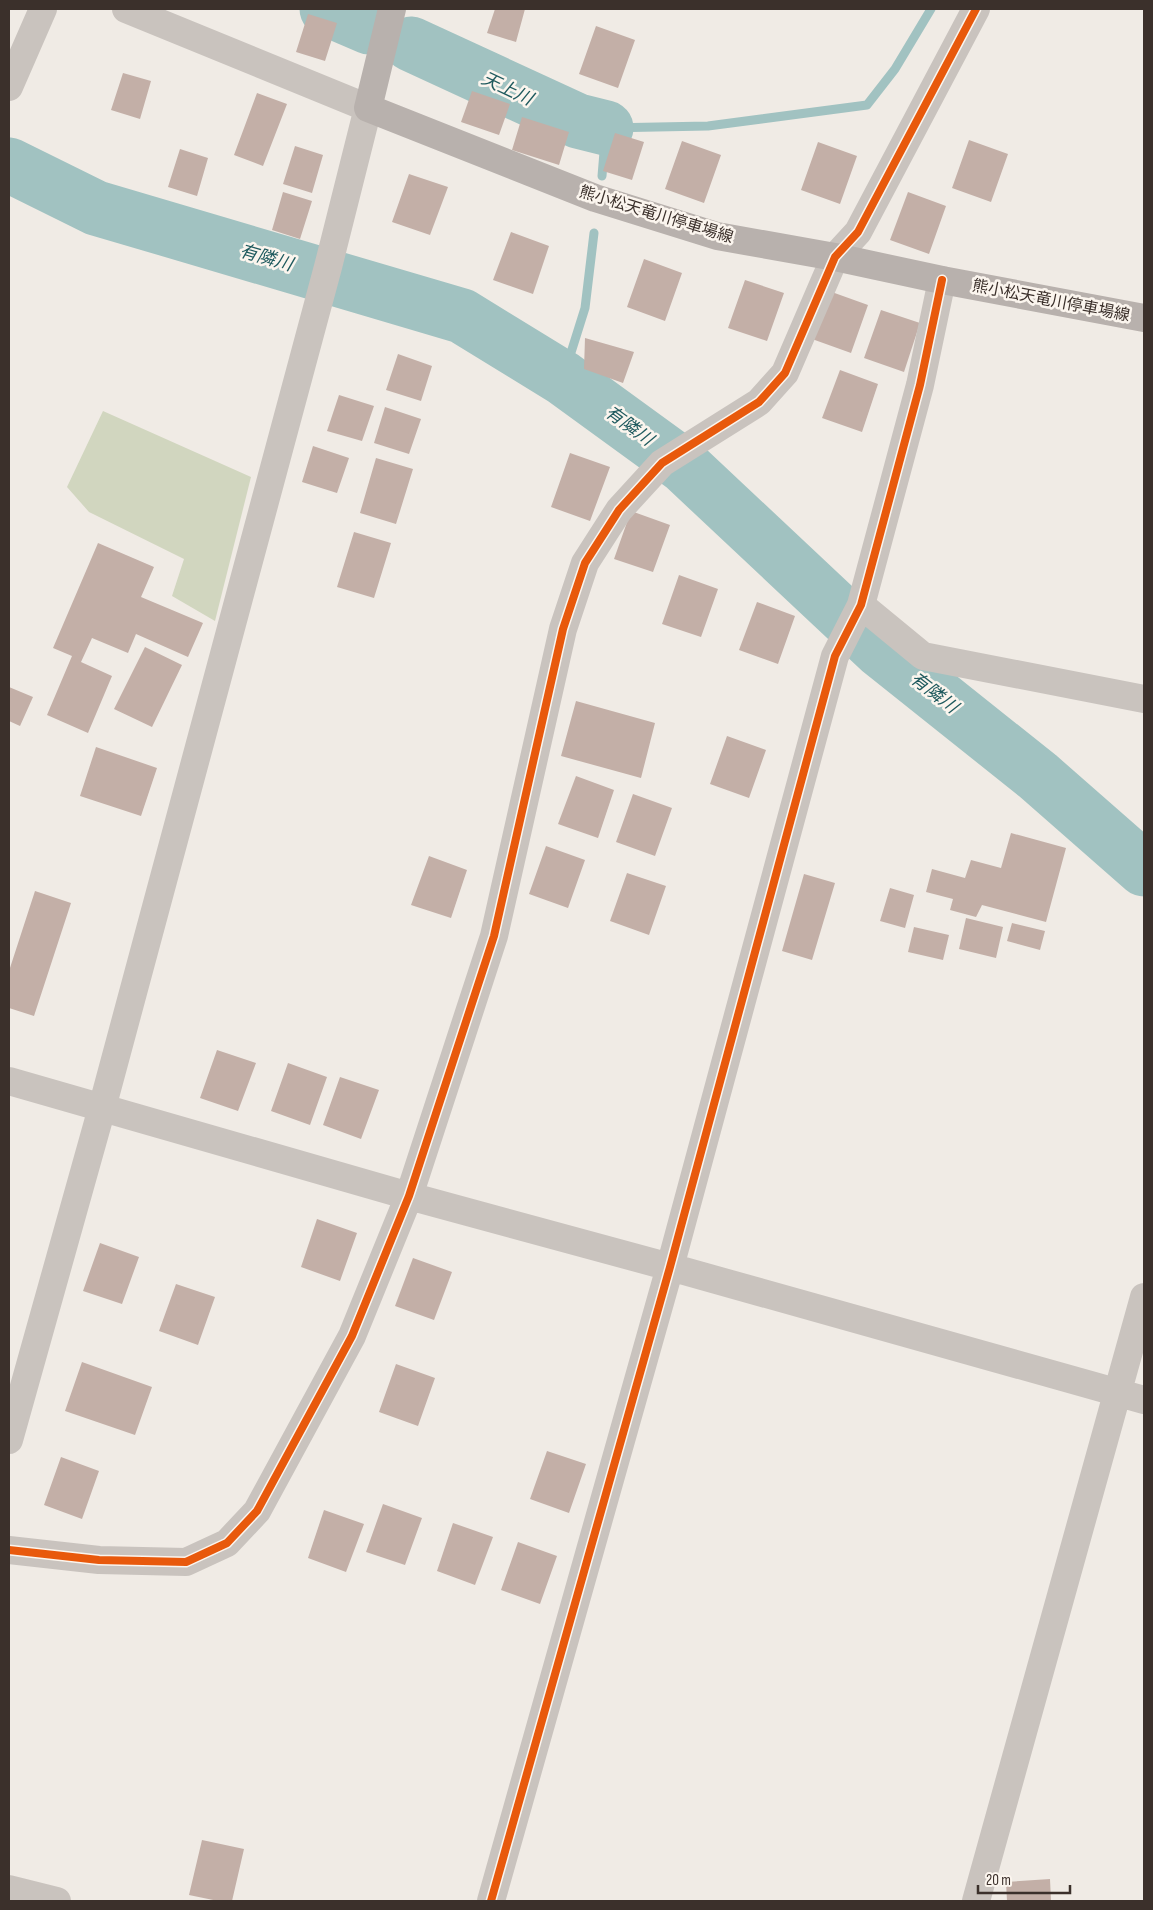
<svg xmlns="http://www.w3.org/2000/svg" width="1153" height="1910" font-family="'Sofia Sans Condensed','Noto Sans JP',sans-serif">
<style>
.green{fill:#d1d6bf}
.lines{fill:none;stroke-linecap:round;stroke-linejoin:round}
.stream{stroke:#a1c2c1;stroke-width:9}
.river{stroke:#a1c2c1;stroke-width:55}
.building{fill:#c3afa7}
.minor{stroke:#c9c3be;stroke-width:28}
.major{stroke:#b8b1ad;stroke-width:28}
.cycleway-casing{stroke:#fbf5ee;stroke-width:11}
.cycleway{stroke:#e8590c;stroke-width:8}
.labels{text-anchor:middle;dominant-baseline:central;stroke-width:5;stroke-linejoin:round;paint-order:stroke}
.street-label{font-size:16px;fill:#3b302b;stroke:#fbf5ee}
.water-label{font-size:18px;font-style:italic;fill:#1f5a5e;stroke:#fbf5ee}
</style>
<rect width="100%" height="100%" fill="#f0ebe5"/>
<path class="green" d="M 103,411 L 251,477 L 215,621 L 172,596 L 184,559 L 89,512 L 67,487 Z"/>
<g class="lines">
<path class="stream" d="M 602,176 L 606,128 L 708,126 L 867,105 L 895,69 L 931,9
M 563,378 L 585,308 L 594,233"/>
<path class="river" d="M 327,9 L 369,27
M 411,44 L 578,121 L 606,128
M 9,165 L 96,208 L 462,316 L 563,378 L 684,466 L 880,650 L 1038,776 L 1144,869"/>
</g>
<path class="building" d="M 495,9 L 525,9 L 516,42 L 487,33 Z
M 308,14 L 337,23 L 325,61 L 296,52 Z
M 596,26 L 635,40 L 618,88 L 579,74 Z
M 123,73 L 151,81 L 140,119 L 111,110 Z
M 472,91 L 510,104 L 499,135 L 461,122 Z
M 257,93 L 287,104 L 263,166 L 234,155 Z
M 522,117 L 569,132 L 559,165 L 512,150 Z
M 615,133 L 644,142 L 632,180 L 603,171 Z
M 969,140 L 1008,154 L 991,202 L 952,188 Z
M 682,141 L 721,155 L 704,203 L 665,189 Z
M 818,142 L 857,156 L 840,204 L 801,190 Z
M 295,146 L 323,155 L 312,193 L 283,184 Z
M 180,149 L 208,158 L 197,196 L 168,187 Z
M 409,174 L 448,187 L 430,235 L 392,222 Z
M 283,192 L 312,201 L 300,239 L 272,230 Z
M 908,192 L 946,206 L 929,254 L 890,240 Z
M 511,232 L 549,246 L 533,294 L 493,280 Z
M 644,259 L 682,273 L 665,321 L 627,307 Z
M 745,280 L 784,293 L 767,341 L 728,328 Z
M 829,291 L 868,305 L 851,353 L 812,339 Z
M 881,310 L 920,323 L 904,372 L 864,358 Z
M 585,338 L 634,352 L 623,383 L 584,369 Z
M 398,354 L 432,366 L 421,401 L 386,390 Z
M 840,370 L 878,384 L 862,432 L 822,418 Z
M 339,395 L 374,406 L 362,441 L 327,431 Z
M 385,407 L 421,419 L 409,454 L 374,443 Z
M 313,446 L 349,458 L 337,493 L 302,482 Z
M 570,453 L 610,467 L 590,521 L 551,507 Z
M 376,458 L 413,469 L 396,524 L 360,513 Z
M 631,511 L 670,525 L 653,572 L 614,559 Z
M 354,532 L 391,543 L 374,598 L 337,587 Z
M 98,543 L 154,567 L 141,597 L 203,623 L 188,657 L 136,634 L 128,653 L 92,638 L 81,662 L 112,676 L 88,733 L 47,715 L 72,656 L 53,648 Z
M 679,575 L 718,589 L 701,637 L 662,624 Z
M 757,602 L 795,616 L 778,664 L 739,650 Z
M 145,647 L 182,665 L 152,727 L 114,709 Z
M 9,687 L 33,697 L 20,726 L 9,721 Z
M 576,701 L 655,723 L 641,778 L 561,756 Z
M 727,736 L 766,750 L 749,798 L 710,784 Z
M 96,747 L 157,768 L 141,816 L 80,796 Z
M 576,776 L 614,790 L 598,838 L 558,824 Z
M 633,794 L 672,808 L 655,856 L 616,842 Z
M 1011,833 L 1066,848 L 1046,922 L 982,905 L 976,917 L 950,910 L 953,899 L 926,892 L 932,869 L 965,878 L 971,860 L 1001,868 Z
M 546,846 L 585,860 L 568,908 L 529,894 Z
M 429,856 L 467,870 L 451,918 L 411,905 Z
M 627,873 L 666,886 L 649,935 L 610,921 Z
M 804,874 L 835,883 L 812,960 L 782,951 Z
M 890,888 L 914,895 L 905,928 L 880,921 Z
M 35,891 L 71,903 L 34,1016 L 9,1008 L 9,971 Z
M 966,918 L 1003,927 L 996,958 L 959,949 Z
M 1012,923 L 1045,931 L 1040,950 L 1007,941 Z
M 914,927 L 949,935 L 943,960 L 908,952 Z
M 217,1050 L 256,1063 L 238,1111 L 200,1098 Z
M 288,1063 L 327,1077 L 310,1125 L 271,1111 Z
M 340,1077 L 379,1090 L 361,1139 L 323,1125 Z
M 317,1219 L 357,1233 L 340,1281 L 301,1267 Z
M 100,1243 L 139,1257 L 122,1304 L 83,1291 Z
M 413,1258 L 452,1272 L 434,1320 L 395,1306 Z
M 176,1284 L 215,1297 L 198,1345 L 159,1331 Z
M 82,1362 L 152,1387 L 135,1435 L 65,1411 Z
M 396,1364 L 435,1378 L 418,1426 L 379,1412 Z
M 547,1451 L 586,1464 L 569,1513 L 530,1499 Z
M 61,1457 L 99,1471 L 82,1519 L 44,1505 Z
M 383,1504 L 422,1518 L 405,1565 L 366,1552 Z
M 324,1510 L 364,1524 L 346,1572 L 308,1558 Z
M 453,1523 L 493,1537 L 475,1585 L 437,1571 Z
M 518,1542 L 557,1556 L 540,1604 L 501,1590 Z
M 202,1840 L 244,1849 L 232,1901 L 218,1901 L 189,1895 Z
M 1050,1879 L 1051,1901 L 1007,1901 L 1006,1882 Z"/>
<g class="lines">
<path class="minor" d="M 9,87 L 43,9
M 861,605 L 923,656 L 1144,699
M 9,1081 L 409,1196 L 670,1267 L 1144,1400
M 9,1440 L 102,1108 L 328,267 L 368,108 L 126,9
M 9,1550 L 99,1560 L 186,1562 L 227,1543 L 257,1511 L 352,1336 L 409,1196 L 494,936 L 563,629 L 585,563 L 619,510 L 662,463 L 759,402 L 785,373 L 835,257 L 858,232 L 976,9
M 9,1889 L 57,1901
M 491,1901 L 670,1267 L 835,656 L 861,605 L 920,385 L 942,280
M 976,1901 L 1144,1297"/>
<path class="major" d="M 392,9 L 368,108 L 595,198 L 717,236 L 835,257 L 942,280 L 1144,318"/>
<defs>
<path id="cycleway" d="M 9,1550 L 99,1560 L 186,1562 L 227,1543 L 257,1511 L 352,1336 L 409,1196 L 494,936 L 563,629 L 585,563 L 619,510 L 662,463 L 759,402 L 785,373 L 835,257 L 858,232 L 976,9
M 491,1901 L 670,1267 L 835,656 L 861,605 L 920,385 L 942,280"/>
</defs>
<use href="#cycleway" class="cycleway-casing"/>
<use href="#cycleway" class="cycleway"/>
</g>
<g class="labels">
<g class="street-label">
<text transform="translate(656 215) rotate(17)">熊小松天竜川停車場線</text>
<text transform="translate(1051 301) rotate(11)">熊小松天竜川停車場線</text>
</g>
<g class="water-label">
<text transform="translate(507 89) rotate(25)">天上川</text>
<text transform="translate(266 258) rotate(16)">有隣川</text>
<text transform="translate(629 426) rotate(36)">有隣川</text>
<text transform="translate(934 693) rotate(38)">有隣川</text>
</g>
</g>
<rect width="1153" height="1910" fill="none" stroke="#3b302b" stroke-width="20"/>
<path d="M978 1885v8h92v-8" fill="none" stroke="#3b302b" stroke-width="2.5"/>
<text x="986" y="1885" font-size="15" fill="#3b302b" stroke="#fbf5ee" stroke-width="4" paint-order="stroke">20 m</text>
</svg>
